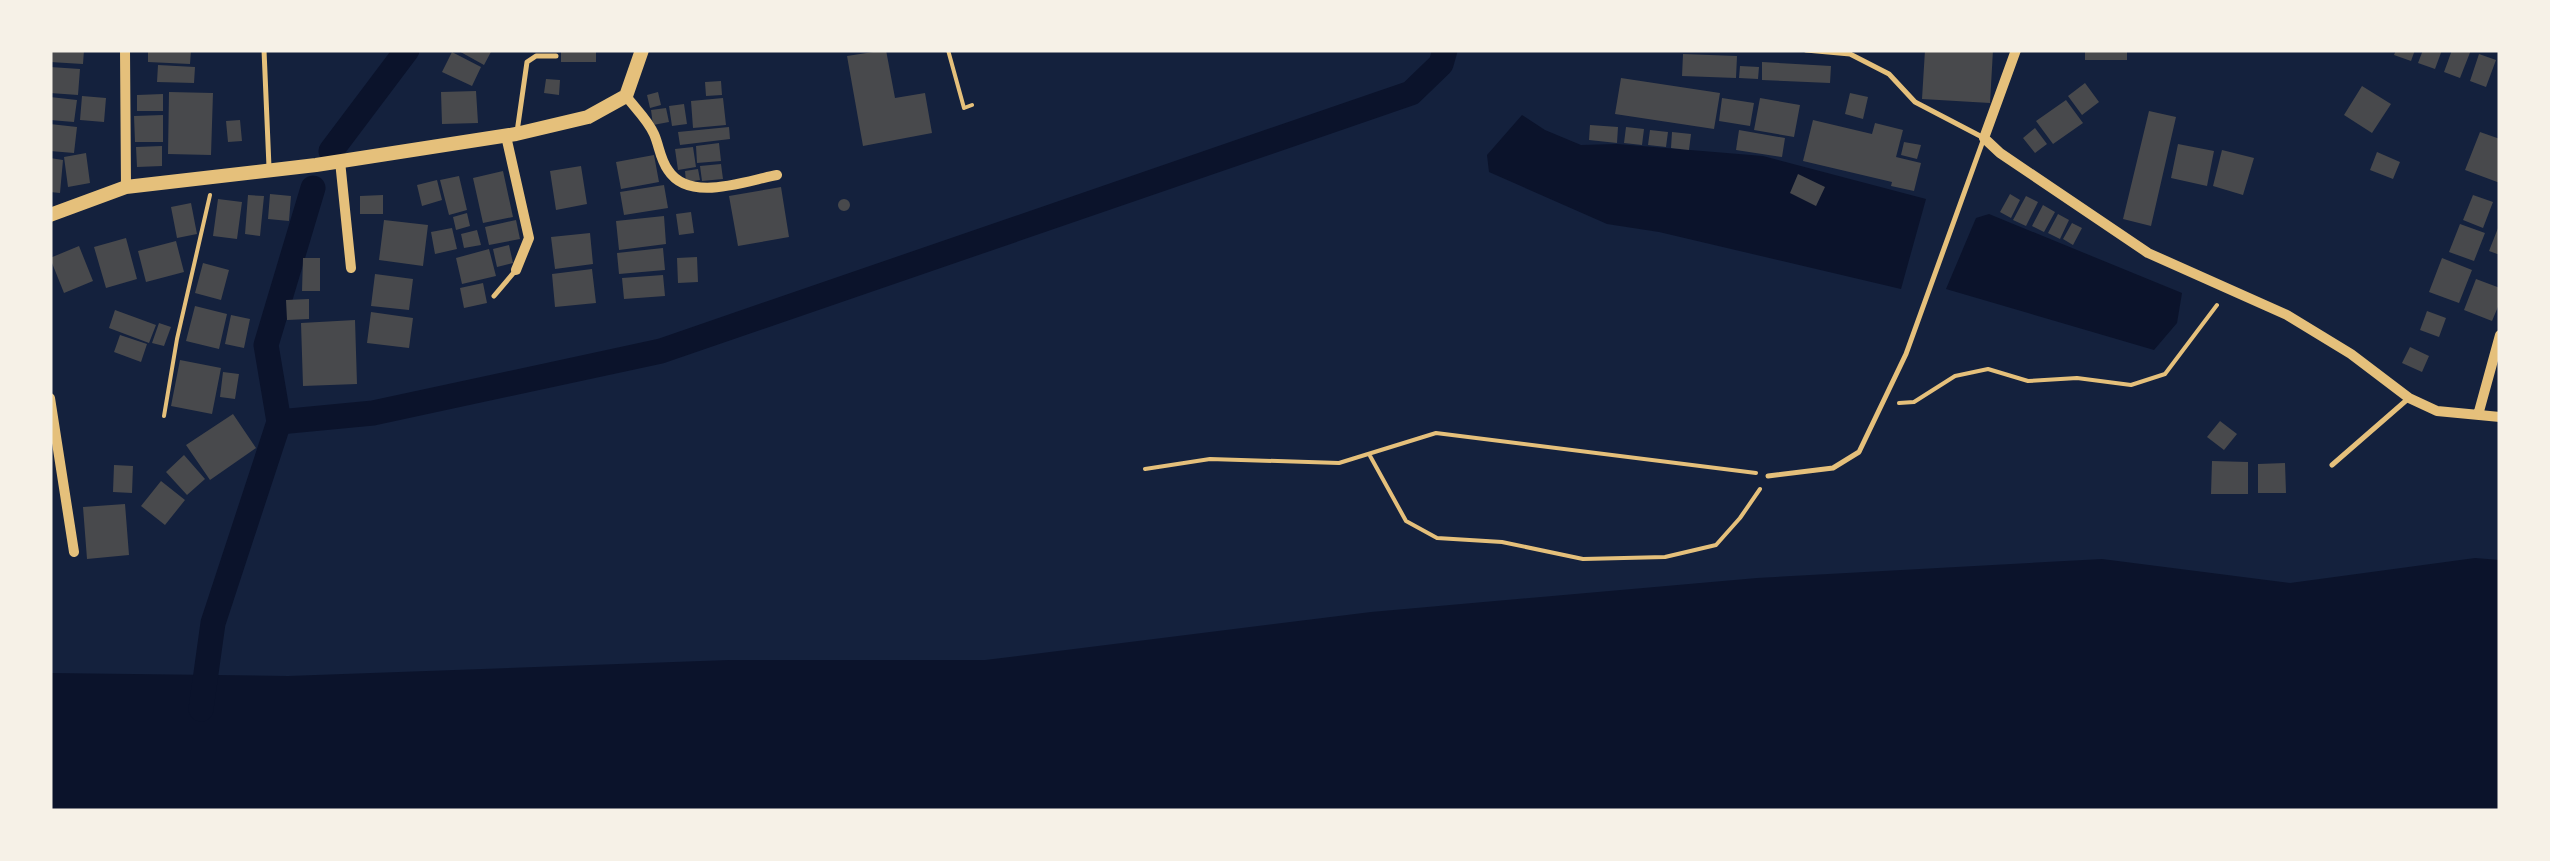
<svg xmlns="http://www.w3.org/2000/svg" width="2550" height="861" font-family="'Sofia Sans Condensed',sans-serif">
<style>
.water{fill:#0b132b}
.lines{fill:none;stroke-linecap:round;stroke-linejoin:round}
.canal{stroke:#0b132b;stroke-width:25}
.building{fill:#48494c}
.path{stroke:#e5c07b;stroke-width:4}
.service{stroke:#e5c07b;stroke-width:5}
.minor{stroke:#e5c07b;stroke-width:10}
.secondary{stroke:#e5c07b;stroke-width:14}
</style>
<rect width="100%" height="100%" fill="#14213d"/>
<path class="water" d="M 1522,115 L 1545,130 L 1581,145 L 1617,144 L 1763,156 L 1926,199 L 1901,289 L 1659,232 L 1607,224 L 1489,172 L 1487,155 Z
M 1989,214 L 2182,293 L 2177,323 L 2154,350 L 1946,289 L 1976,218 Z
M 2475,558 L 2500,560 L 2500,811 L 50,811 L 50,673 L 288,676 L 729,660 L 985,660 L 1371,612 L 1757,578 L 2102,559 L 2290,583 Z"/>
<g class="lines">
<path class="canal" d="M 331,151 L 407,50
M 279,422 L 373,413 L 661,351 L 1411,93 L 1441,64 L 1445,50
M 201,709 L 213,623 L 279,422 L 266,345 L 313,188"/>
</g>
<path class="building" d="M 50,50 L 84,50 L 83,64 L 50,62 Z
M 148,50 L 191,50 L 190,64 L 148,62 Z
M 457,50 L 492,50 L 484,65 Z
M 561,50 L 596,50 L 596,62 L 561,62 Z
M 886,50 L 895,98 L 925,93 L 932,133 L 863,146 L 847,56 Z
M 1925,50 L 1993,50 L 1990,103 L 1922,99 Z
M 2085,50 L 2127,50 L 2127,60 L 2085,60 Z
M 2396,50 L 2415,50 L 2411,61 L 2394,55 Z
M 2423,50 L 2442,50 L 2435,69 L 2418,63 Z
M 2452,50 L 2471,50 L 2460,78 L 2444,72 Z
M 452,52 L 481,67 L 472,86 L 442,72 Z
M 1683,54 L 1737,56 L 1736,78 L 1682,76 Z
M 2479,54 L 2496,60 L 2486,87 L 2470,81 Z
M 1762,62 L 1831,66 L 1830,83 L 1762,80 Z
M 158,65 L 195,67 L 194,83 L 157,82 Z
M 1740,66 L 1759,67 L 1758,79 L 1739,78 Z
M 50,67 L 80,69 L 78,95 L 50,93 Z
M 1621,78 L 1720,93 L 1714,129 L 1615,114 Z
M 546,79 L 560,80 L 559,95 L 544,93 Z
M 721,81 L 722,95 L 706,96 L 705,82 Z
M 2085,83 L 2099,102 L 2082,115 L 2068,96 Z
M 2362,86 L 2391,104 L 2372,133 L 2344,115 Z
M 476,91 L 478,123 L 442,124 L 441,92 Z
M 169,92 L 213,93 L 211,155 L 168,154 Z
M 658,92 L 661,105 L 650,108 L 647,95 Z
M 1850,93 L 1868,97 L 1863,119 L 1845,114 Z
M 163,94 L 163,111 L 137,111 L 137,95 Z
M 82,96 L 106,98 L 104,122 L 80,120 Z
M 50,97 L 77,100 L 74,122 L 50,120 Z
M 723,98 L 726,125 L 693,128 L 691,101 Z
M 1722,98 L 1754,103 L 1750,126 L 1719,121 Z
M 1760,98 L 1800,105 L 1794,137 L 1754,130 Z
M 2066,100 L 2083,123 L 2053,144 L 2036,121 Z
M 684,104 L 687,124 L 672,126 L 669,106 Z
M 666,108 L 669,122 L 653,125 L 651,110 Z
M 2149,111 L 2176,117 L 2151,226 L 2123,219 Z
M 163,115 L 163,142 L 135,142 L 134,116 Z
M 240,120 L 242,141 L 228,142 L 226,121 Z
M 1813,120 L 1872,134 L 1875,123 L 1903,130 L 1896,157 L 1921,163 L 1914,191 L 1891,186 L 1892,182 L 1803,161 Z
M 50,124 L 77,127 L 74,153 L 50,151 Z
M 1590,125 L 1618,127 L 1617,143 L 1589,140 Z
M 729,127 L 730,139 L 680,145 L 678,132 Z
M 1626,127 L 1644,129 L 1642,145 L 1624,143 Z
M 2035,128 L 2047,144 L 2035,153 L 2023,138 Z
M 1650,130 L 1668,132 L 1666,147 L 1648,145 Z
M 1739,130 L 1785,138 L 1782,157 L 1736,150 Z
M 1672,132 L 1691,134 L 1689,150 L 1671,148 Z
M 2480,132 L 2500,139 L 2500,183 L 2465,170 Z
M 1904,142 L 1921,145 L 1917,159 L 1901,155 Z
M 719,143 L 721,161 L 697,163 L 696,146 Z
M 2178,144 L 2214,151 L 2207,186 L 2171,178 Z
M 162,146 L 162,166 L 137,167 L 136,147 Z
M 693,147 L 696,167 L 678,170 L 675,149 Z
M 2222,150 L 2254,158 L 2243,195 L 2213,186 Z
M 2377,152 L 2400,162 L 2393,179 L 2370,170 Z
M 86,153 L 90,183 L 68,187 L 64,157 Z
M 654,155 L 659,182 L 621,189 L 616,162 Z
M 50,158 L 63,160 L 60,193 L 50,192 Z
M 721,164 L 723,179 L 702,181 L 700,166 Z
M 581,166 L 587,204 L 556,210 L 550,171 Z
M 698,169 L 700,180 L 686,182 L 685,171 Z
M 503,171 L 513,217 L 483,223 L 473,178 Z
M 1798,174 L 1825,187 L 1816,206 L 1790,193 Z
M 459,176 L 467,210 L 449,215 L 440,180 Z
M 437,180 L 442,200 L 422,206 L 417,185 Z
M 664,185 L 668,208 L 624,215 L 620,192 Z
M 781,187 L 789,237 L 738,246 L 729,196 Z
M 270,194 L 291,196 L 289,221 L 268,219 Z
M 2010,194 L 2020,200 L 2011,218 L 2000,212 Z
M 248,195 L 264,196 L 260,236 L 245,234 Z
M 383,195 L 383,214 L 360,214 L 360,196 Z
M 2473,195 L 2493,202 L 2483,228 L 2463,220 Z
M 2026,196 L 2038,202 L 2026,226 L 2013,220 Z
M838 205a6 6 0 1 1 12 0a6 6 0 1 1-12 0Z
M 218,199 L 242,202 L 237,239 L 213,236 Z
M 191,203 L 197,234 L 177,238 L 171,207 Z
M 2043,205 L 2055,212 L 2044,232 L 2032,226 Z
M 691,212 L 694,233 L 679,235 L 676,214 Z
M 467,213 L 470,226 L 456,230 L 453,217 Z
M 2058,214 L 2069,220 L 2060,239 L 2048,233 Z
M 664,216 L 666,244 L 619,250 L 616,221 Z
M 384,220 L 428,225 L 423,266 L 379,260 Z
M 516,220 L 520,239 L 489,245 L 485,227 Z
M 2072,223 L 2082,228 L 2073,245 L 2063,239 Z
M 2500,223 L 2500,255 L 2489,251 Z
M 2460,224 L 2485,233 L 2474,261 L 2449,252 Z
M 452,228 L 457,249 L 435,254 L 431,232 Z
M 477,230 L 481,245 L 464,248 L 461,234 Z
M 590,233 L 593,264 L 555,269 L 551,237 Z
M 126,238 L 137,279 L 106,288 L 94,247 Z
M 176,241 L 184,272 L 146,282 L 138,251 Z
M 509,245 L 513,263 L 497,267 L 493,249 Z
M 79,246 L 93,281 L 64,293 L 50,258 Z
M 663,248 L 665,270 L 619,274 L 617,253 Z
M 489,249 L 496,276 L 462,284 L 456,258 Z
M 697,257 L 698,282 L 678,283 L 677,258 Z
M 303,258 L 320,258 L 320,291 L 302,291 Z
M 2442,258 L 2472,270 L 2459,303 L 2429,292 Z
M 203,263 L 229,270 L 221,300 L 195,293 Z
M 592,269 L 596,303 L 555,307 L 552,274 Z
M 375,274 L 413,279 L 409,310 L 371,306 Z
M 663,275 L 665,296 L 624,299 L 622,278 Z
M 2476,279 L 2500,288 L 2500,302 L 2492,321 L 2464,310 Z
M 483,283 L 487,303 L 464,308 L 460,288 Z
M 309,299 L 309,319 L 287,320 L 286,300 Z
M 195,306 L 227,314 L 219,349 L 186,341 Z
M 115,310 L 156,325 L 149,343 L 109,328 Z
M 2427,311 L 2446,318 L 2439,337 L 2420,330 Z
M 371,312 L 413,318 L 409,348 L 367,343 Z
M 231,315 L 250,319 L 244,348 L 225,344 Z
M 355,320 L 357,384 L 303,386 L 301,323 Z
M 159,323 L 171,327 L 164,346 L 152,343 Z
M 120,335 L 147,344 L 141,362 L 114,352 Z
M 2410,347 L 2429,356 L 2422,372 L 2402,363 Z
M 180,360 L 221,368 L 212,414 L 171,406 Z
M 223,372 L 239,374 L 235,399 L 220,397 Z
M 233,414 L 256,448 L 210,480 L 186,445 Z
M 2220,421 L 2237,434 L 2224,450 L 2207,437 Z
M 184,455 L 205,479 L 187,495 L 166,472 Z
M 2212,461 L 2248,462 L 2248,494 L 2211,494 Z
M 2285,463 L 2286,493 L 2258,493 L 2258,464 Z
M 114,465 L 133,466 L 132,493 L 113,492 Z
M 161,481 L 185,500 L 165,525 L 141,506 Z
M 125,504 L 129,555 L 87,559 L 83,507 Z"/>
<g class="lines">
<path class="path" d="M 948,50 L 964,108 L 972,105
M 1899,403 L 1914,402 L 1955,376 L 1988,369 L 2028,381 L 2077,378 L 2131,385 L 2165,374 L 2217,305
M 164,416 L 177,339 L 210,195
M 1369,454 L 1406,521 L 1437,538 L 1502,542 L 1583,559 L 1665,557 L 1716,545 L 1740,518 L 1760,489
M 1145,469 L 1210,459 L 1339,463 L 1436,433 L 1756,473"/>
<path class="service" d="M 264,50 L 269,167
M 517,132 L 527,62 L 536,56 L 556,56
M 494,296 L 516,270
M 2332,465 L 2409,398
M 1768,476 L 1833,468 L 1859,452 L 1906,354 L 1984,138 L 1915,102 L 1889,74 L 1850,54 L 1806,50"/>
<path class="minor" d="M 125,50 L 126,187
M 2016,50 L 1984,138 L 2000,153 L 2148,253 L 2287,315 L 2351,354 L 2409,398 L 2437,411 L 2500,417
M 626,96 C 635,108 648,120 654,134 C 659,145 660,159 668,170 C 689,203 745,181 777,175
M 506,136 L 529,238 L 516,270
M 340,161 L 351,268
M 50,398 L 74,552
M 2478,415 L 2500,335"/>
<path class="secondary" d="M 50,215 L 126,187 L 316,165 L 516,134 L 588,117 L 626,96 L 642,50"/>
</g>
<rect width="2550" height="861" fill="none" stroke="#f6f1e7" stroke-width="105"/>
</svg>
